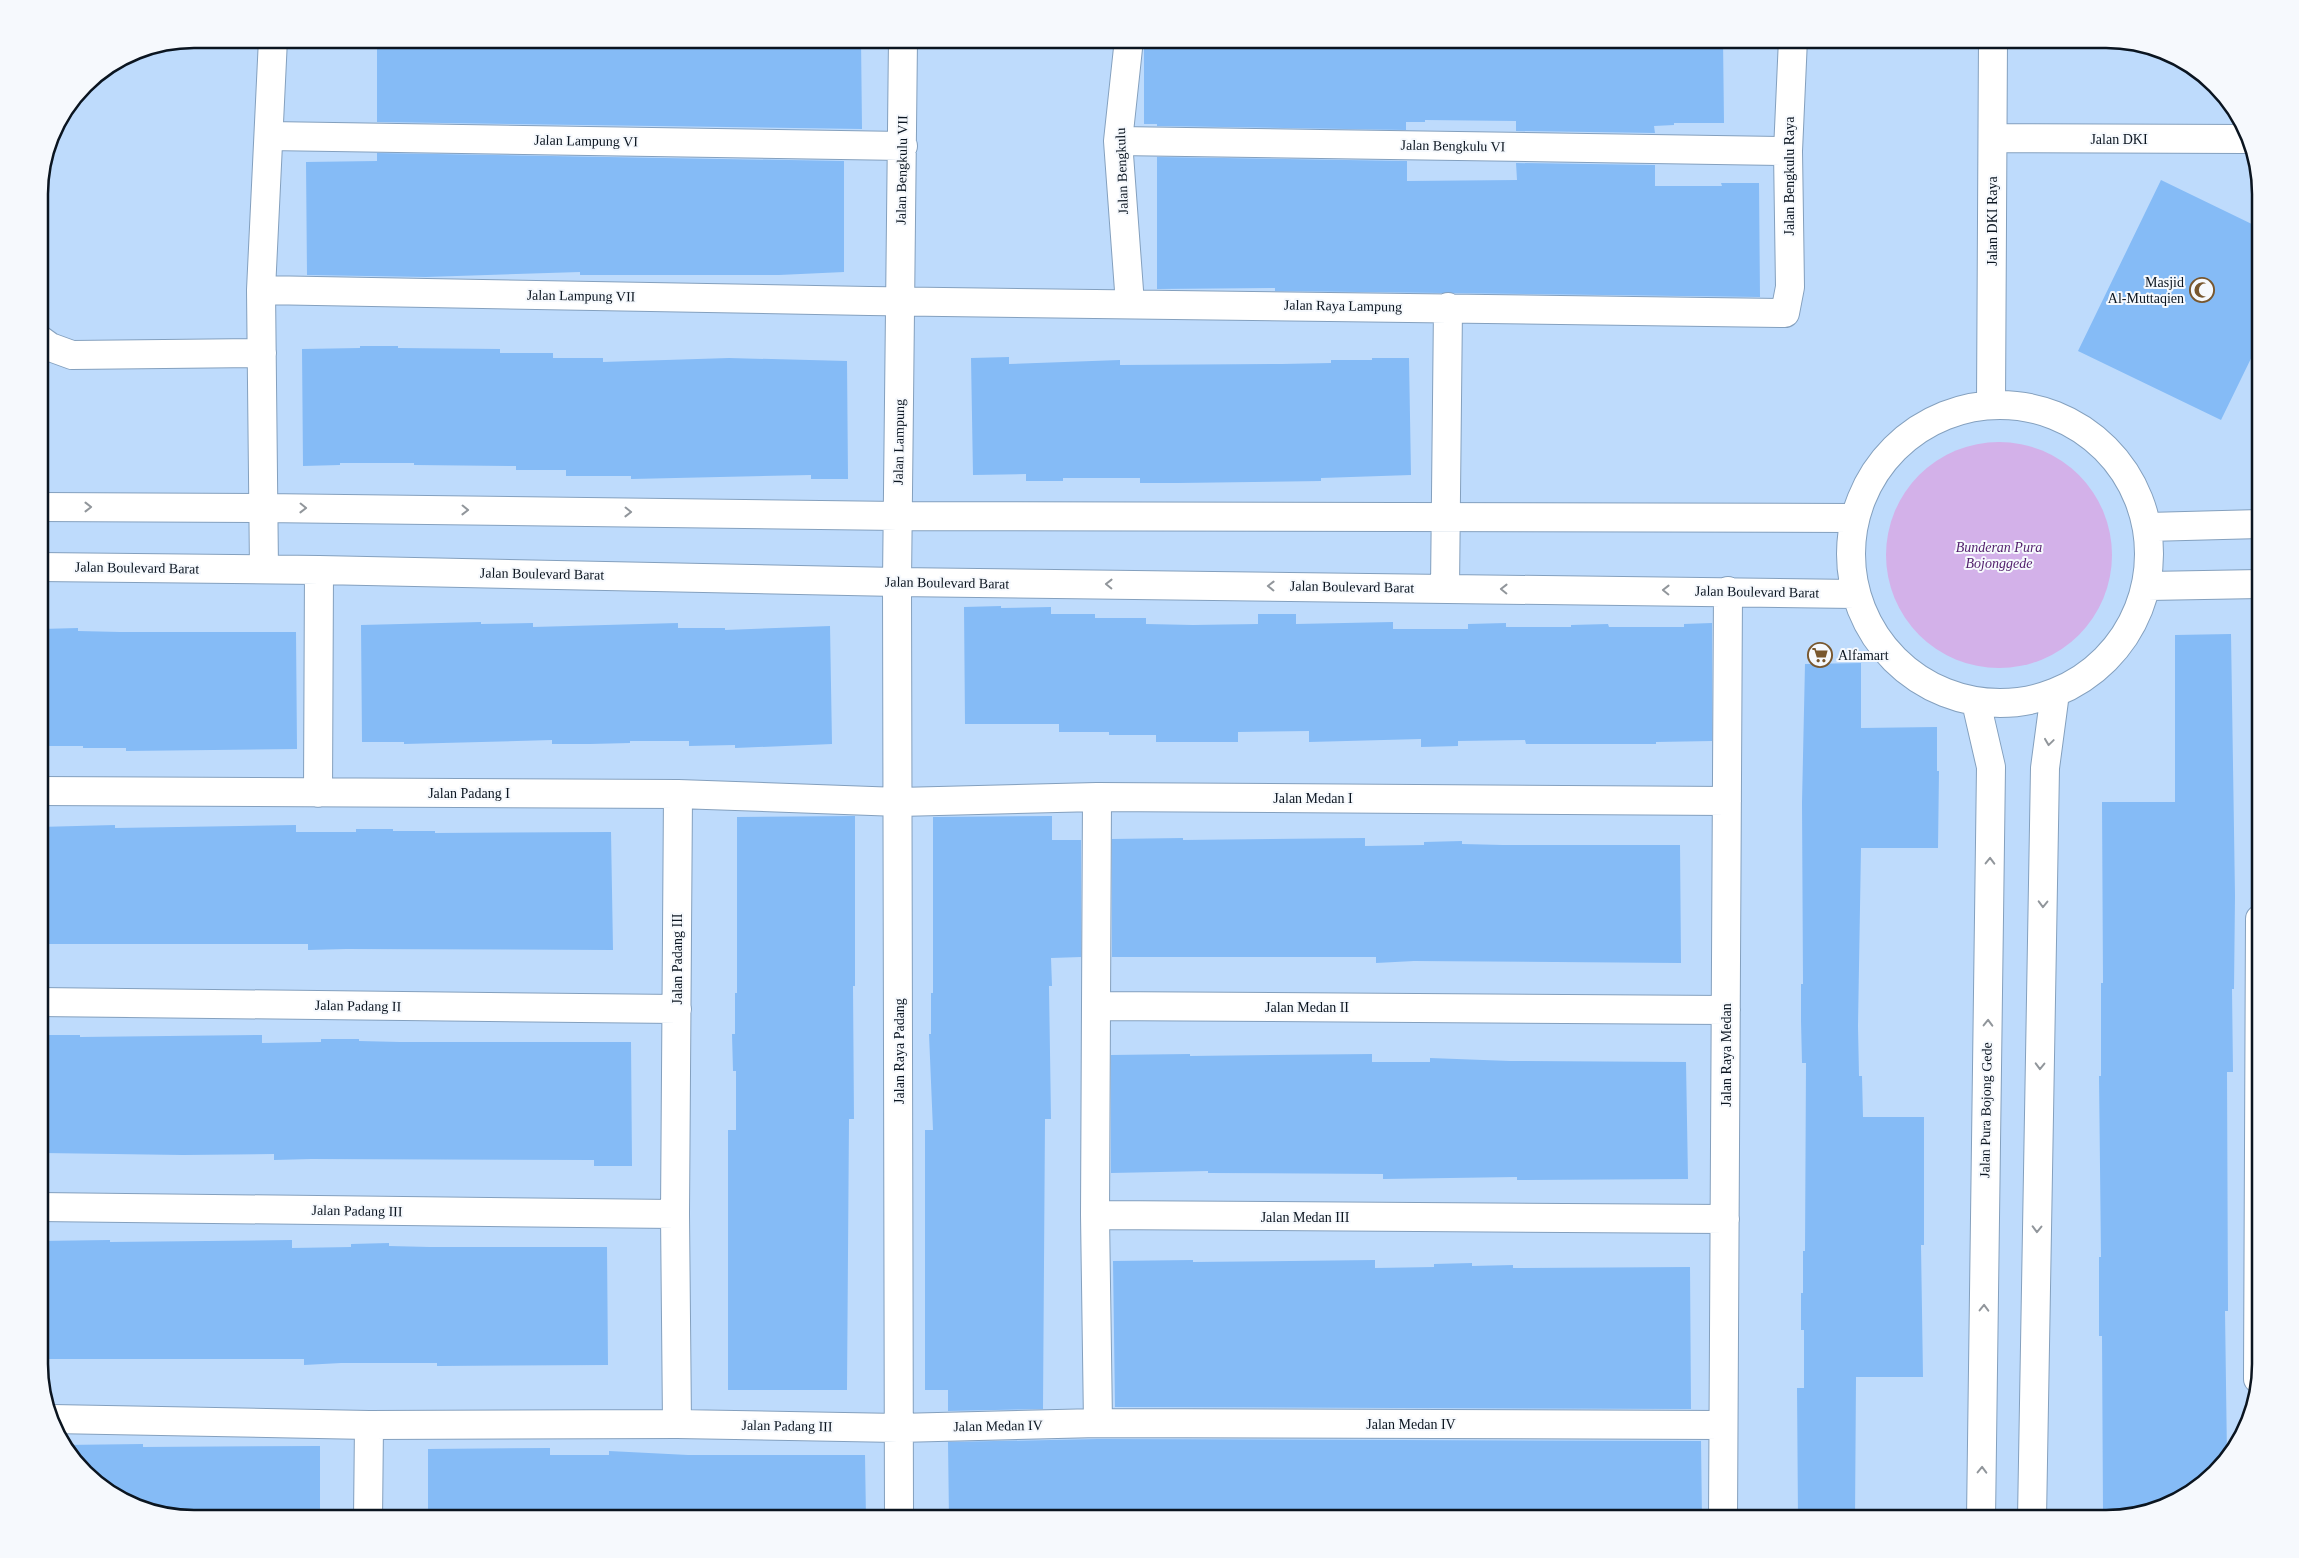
<svg xmlns="http://www.w3.org/2000/svg" width="2299" height="1558" font-family="Georgia,serif">
<style>
.green{fill:#d3b1e9}
.building{fill:#85bbf6}
.lines{fill:none;stroke-linecap:round;stroke-linejoin:round}
.street-casing{stroke:#84a0be;stroke-width:30}
.street{stroke:#fff;stroke-width:28}
.oneway{stroke:#91969b}
.labels{text-anchor:middle;dominant-baseline:central;stroke-width:4;stroke-linejoin:round;paint-order:stroke}
.street-label{font-size:14px;fill:#0b1520;stroke:#f6f9fd}
.poi-label{font-size:14px;fill:#0b1520;stroke:#f6f9fd;text-anchor:end}
.park-label{font-size:14px;font-style:italic;fill:#501d6a;stroke:#f6f9fd}
.rim{fill:none;stroke:#0b1520;stroke-width:2.5}
</style>
<rect width="100%" height="100%" fill="#bedbfc"/>
<path class="green" d="M1886 555a113 113 0 1 1 226 0a113 113 0 1 1-226 0Z"/>
<path class="building" d="M 377,39 L 861,39 L 862,129 L 377,122 Z
M 1144,39 L 1723,39 L 1724,123 L 1674,123 L 1674,125 L 1654,126 L 1655,133 L 1516,131 L 1516,121 L 1425,120 L 1425,122 L 1406,122 L 1406,130 L 1157,126 L 1157,124 L 1144,124 Z
M 377,153 L 844,161 L 844,272 L 779,275 L 580,275 L 580,272 L 426,277 L 307,275 L 306,162 L 377,161 Z
M 1157,157 L 1407,161 L 1407,181 L 1517,180 L 1516,163 L 1655,165 L 1655,186 L 1722,186 L 1721,183 L 1759,183 L 1760,297 L 1275,291 L 1275,288 L 1157,289 Z
M 2161,180 L 2260,228 L 2260,340 L 2221,420 L 2078,351 Z
M 360,346 L 398,346 L 398,348 L 500,349 L 500,353 L 553,353 L 553,358 L 603,358 L 603,362 L 729,358 L 847,361 L 848,479 L 811,479 L 811,475 L 631,479 L 631,476 L 566,476 L 566,470 L 516,470 L 516,466 L 414,465 L 414,463 L 340,463 L 340,465 L 303,466 L 302,349 L 360,348 Z
M 1009,357 L 1009,364 L 1120,360 L 1120,365 L 1282,364 L 1331,363 L 1331,360 L 1372,360 L 1372,358 L 1409,358 L 1411,475 L 1321,478 L 1321,481 L 1178,483 L 1140,483 L 1140,478 L 1063,478 L 1063,481 L 1026,481 L 1026,474 L 973,475 L 971,358 Z
M 1001,606 L 1001,608 L 1051,607 L 1051,614 L 1095,614 L 1095,618 L 1146,618 L 1146,624 L 1193,625 L 1258,624 L 1258,614 L 1296,614 L 1296,624 L 1393,622 L 1393,629 L 1468,629 L 1468,624 L 1506,623 L 1506,627 L 1571,627 L 1571,625 L 1608,624 L 1609,627 L 1684,627 L 1684,624 L 1712,623 L 1712,741 L 1656,742 L 1656,744 L 1526,744 L 1525,740 L 1458,741 L 1458,746 L 1421,747 L 1421,739 L 1309,742 L 1309,731 L 1238,732 L 1238,742 L 1156,742 L 1156,735 L 1109,735 L 1109,732 L 1059,732 L 1059,724 L 965,724 L 964,607 Z
M 481,622 L 481,624 L 533,623 L 533,627 L 678,623 L 678,628 L 725,628 L 725,630 L 830,626 L 832,744 L 735,748 L 735,745 L 689,746 L 689,741 L 630,741 L 630,743 L 590,744 L 552,744 L 552,740 L 404,744 L 404,742 L 362,742 L 361,625 Z
M 78,628 L 78,631 L 120,632 L 296,632 L 297,749 L 126,751 L 126,748 L 83,748 L 83,746 L 41,746 L 41,629 Z
M 2231,634 L 2235,896 L 2234,989 L 2232,989 L 2233,1072 L 2227,1072 L 2228,1311 L 2225,1311 L 2227,1457 L 2174,1503 L 2132,1513 L 2103,1513 L 2102,1336 L 2099,1336 L 2099,1257 L 2101,1257 L 2099,1076 L 2101,1076 L 2101,983 L 2103,983 L 2102,802 L 2175,802 L 2175,635 Z
M 1861,663 L 1861,728 L 1937,727 L 1937,771 L 1939,771 L 1938,848 L 1861,848 L 1858,1026 L 1859,1076 L 1862,1076 L 1863,1117 L 1924,1117 L 1924,1245 L 1921,1245 L 1923,1377 L 1856,1377 L 1855,1519 L 1798,1519 L 1797,1388 L 1804,1388 L 1804,1330 L 1801,1330 L 1801,1293 L 1803,1293 L 1803,1251 L 1805,1251 L 1806,1063 L 1802,1063 L 1801,1021 L 1801,984 L 1803,984 L 1802,803 L 1805,664 Z
M 855,816 L 855,986 L 853,986 L 854,1119 L 849,1119 L 847,1390 L 728,1390 L 728,1130 L 736,1130 L 736,1071 L 733,1071 L 732,1034 L 735,1034 L 735,993 L 737,993 L 737,817 Z
M 1052,816 L 1052,840 L 1081,840 L 1081,957 L 1051,958 L 1052,986 L 1049,986 L 1051,1119 L 1045,1119 L 1043,1409 L 948,1411 L 948,1390 L 925,1390 L 925,1130 L 933,1130 L 929,1034 L 931,1034 L 931,993 L 933,993 L 933,817 Z
M 115,825 L 115,828 L 296,825 L 296,832 L 356,832 L 356,829 L 393,829 L 393,831 L 435,831 L 435,833 L 611,832 L 613,950 L 346,949 L 308,950 L 308,944 L 39,944 L 39,827 Z
M 1183,838 L 1183,840 L 1365,838 L 1365,846 L 1424,845 L 1424,842 L 1462,841 L 1462,844 L 1503,845 L 1680,845 L 1681,963 L 1414,961 L 1376,963 L 1376,957 L 1112,957 L 1112,839 Z
M 43,1035 L 80,1035 L 80,1037 L 262,1035 L 262,1043 L 321,1042 L 321,1039 L 359,1039 L 359,1041 L 400,1042 L 631,1042 L 632,1166 L 594,1166 L 594,1160 L 311,1159 L 274,1160 L 274,1154 L 183,1155 L 44,1153 Z
M 1190,1054 L 1190,1056 L 1372,1054 L 1372,1062 L 1430,1062 L 1430,1058 L 1510,1061 L 1686,1062 L 1688,1179 L 1517,1180 L 1517,1177 L 1383,1179 L 1383,1174 L 1208,1173 L 1208,1171 L 1111,1173 L 1111,1055 Z
M 110,1240 L 110,1242 L 292,1240 L 292,1248 L 351,1247 L 351,1244 L 389,1243 L 389,1246 L 430,1247 L 607,1247 L 608,1365 L 437,1366 L 437,1363 L 341,1363 L 304,1365 L 304,1359 L 39,1359 L 39,1241 Z
M 1193,1260 L 1193,1262 L 1375,1260 L 1375,1268 L 1434,1267 L 1434,1264 L 1472,1263 L 1472,1266 L 1513,1265 L 1513,1268 L 1690,1267 L 1691,1409 L 1115,1407 L 1113,1261 Z
M 1098,1439 L 1701,1441 L 1702,1519 L 949,1519 L 948,1442 Z
M 143,1444 L 143,1447 L 320,1446 L 320,1519 L 194,1519 L 144,1511 L 107,1493 L 63,1445 Z
M 550,1448 L 550,1455 L 609,1455 L 609,1451 L 688,1455 L 865,1455 L 866,1519 L 428,1519 L 428,1449 Z"/>
<g class="lines">
<defs>
<path id="street" d="M 1129,39 L 1118,141 L 1130,304
M 269,136 L 903,146
M 1993,138 L 2246,139
M 1118,141 L 1788,151
M 261,290 L 869,301 L 1785,313 L 1790,287 L 1788,151 L 1793,39
M 39,339 L 50,347 L 72,355 L 262,353
M 1991,404 L 1993,39
M1851 554a149 149 0 1 1 298 0a149 149 0 1 1-298 0Z
M 39,507 L 263,508 L 898,516 L 1854,518
M 2148,527 L 2260,524
M 39,567 L 319,570 L 897,582 L 1855,594
M 264,569 L 261,290 L 273,39
M 2148,586 L 2260,584
M 1445,588 L 1448,307
M 1976,702 L 1991,767 L 1981,1519
M 39,791 L 678,794 L 899,802 L 1097,797 L 1727,801
M 318,793 L 319,570
M 1097,797 L 1095,1215 L 1098,1423
M 39,1002 L 677,1009
M 1096,1006 L 1726,1010
M 39,1207 L 675,1214
M 1095,1215 L 1725,1219
M 2258,1379 L 2260,919
M 52,1419 L 369,1425 L 677,1424 L 898,1428 L 1098,1423 L 1723,1425
M 677,1424 L 675,1214 L 678,794
M 368,1519 L 369,1425
M 899,1519 L 897,582 L 903,39
M 1723,1519 L 1728,591
M 2032,1519 L 2045,768 L 2055,693"/>
</defs>
<use href="#street" class="street-casing"/>
<use href="#street" class="street"/>
</g>
<defs><path id="oneway-chevron" d="M-2-3.5L2.5 0L-2 3.5" fill="none" stroke-width="1.6" stroke-linecap="round" stroke-linejoin="round" transform="scale(1.25)"/></defs>
<g class="oneway">
<use href="#oneway-chevron" transform="translate(88 507)"/>
<use href="#oneway-chevron" transform="translate(303 508) rotate(1)"/>
<use href="#oneway-chevron" transform="translate(465 510) rotate(1)"/>
<use href="#oneway-chevron" transform="translate(628 512) rotate(1)"/>
<use href="#oneway-chevron" transform="translate(1109 584) rotate(-179)"/>
<use href="#oneway-chevron" transform="translate(1271 586) rotate(-179)"/>
<use href="#oneway-chevron" transform="translate(1504 589) rotate(-179)"/>
<use href="#oneway-chevron" transform="translate(1666 590) rotate(-179)"/>
<use href="#oneway-chevron" transform="translate(2049 742) rotate(98)"/>
<use href="#oneway-chevron" transform="translate(1990 861) rotate(-89)"/>
<use href="#oneway-chevron" transform="translate(2043 904) rotate(91)"/>
<use href="#oneway-chevron" transform="translate(1988 1023) rotate(-89)"/>
<use href="#oneway-chevron" transform="translate(2040 1066) rotate(91)"/>
<use href="#oneway-chevron" transform="translate(2037 1229) rotate(91)"/>
<use href="#oneway-chevron" transform="translate(1984 1308) rotate(-89)"/>
<use href="#oneway-chevron" transform="translate(1982 1470) rotate(-89)"/>
</g>
<defs>
<symbol id="mosque-ring" viewBox="-11 -11 22 22"><circle r="9.5" fill="#f6f9fd" stroke="#78572e" stroke-width="1.5"/><path d="M3.5-4.9A6 6 0 1 0 3.5 4.9A5 5 0 1 1 3.5-4.9Z" fill="#78572e"/></symbol>
<symbol id="supermarket-ring" viewBox="-11 -11 22 22"><circle r="9.5" fill="#f6f9fd" stroke="#78572e" stroke-width="1.5"/><path d="M-6-5.5h2.5l.6 2H6L4.5 2H-2.5L-4.4-4H-6ZM-1.5 3.2a1.3 1.3 0 1 0 .1 0ZM3 3.2a1.3 1.3 0 1 0 .1 0Z" fill="#78572e"/></symbol>
</defs>
<g fill-rule="evenodd">
<use href="#mosque-ring" x="2188" y="276" width="28" height="28"/>
<use href="#supermarket-ring" x="1806" y="641" width="28" height="28"/>
</g>
<g class="labels">
<g class="street-label">
<text x="2119" y="139">Jalan DKI</text>
<text transform="translate(586 141) rotate(1)">Jalan Lampung VI</text>
<text transform="translate(1453 146) rotate(1)">Jalan Bengkulu VI</text>
<text transform="translate(902 170) rotate(-89)">Jalan Bengkulu VII</text>
<text transform="translate(1122 171) rotate(-92)">Jalan Bengkulu</text>
<text transform="translate(1789 176) rotate(-90)">Jalan Bengkulu Raya</text>
<text transform="translate(1992 221) rotate(-90)">Jalan DKI Raya</text>
<text transform="translate(581 296) rotate(1)">Jalan Lampung VII</text>
<text transform="translate(1343 306) rotate(1)">Jalan Raya Lampung</text>
<text transform="translate(899 442) rotate(-89)">Jalan Lampung</text>
<text transform="translate(137 568) rotate(1)">Jalan Boulevard Barat</text>
<text transform="translate(542 574) rotate(1)">Jalan Boulevard Barat</text>
<text transform="translate(947 583) rotate(1)">Jalan Boulevard Barat</text>
<text transform="translate(1352 587) rotate(1)">Jalan Boulevard Barat</text>
<text transform="translate(1757 592) rotate(1)">Jalan Boulevard Barat</text>
<text x="469" y="793">Jalan Padang I</text>
<text x="1313" y="798">Jalan Medan I</text>
<text transform="translate(677 959) rotate(-90)">Jalan Padang III</text>
<text transform="translate(358 1006) rotate(1)">Jalan Padang II</text>
<text x="1307" y="1007">Jalan Medan II</text>
<text transform="translate(899 1051) rotate(-90)">Jalan Raya Padang</text>
<text transform="translate(1726 1055) rotate(-90)">Jalan Raya Medan</text>
<text transform="translate(1986 1110) rotate(-89)">Jalan Pura Bojong Gede</text>
<text transform="translate(357 1211) rotate(1)">Jalan Padang III</text>
<text x="1305" y="1217">Jalan Medan III</text>
<text x="1411" y="1424">Jalan Medan IV</text>
<text transform="translate(787 1426) rotate(1)">Jalan Padang III</text>
<text transform="translate(998 1426) rotate(-1)">Jalan Medan IV</text>
</g>
<g class="poi-label">
<text x="2184" y="282">Masjid<tspan x="2184" dy="16">Al-Muttaqien</tspan></text>
<text x="1838" y="655" text-anchor="start">Alfamart</text>
</g>
<g class="park-label">
<text x="1999" y="547">Bunderan Pura<tspan x="1999" dy="16">Bojonggede</tspan></text>
</g>
</g>
<path d="M0 0H2299V1558H0ZM194 48H2106A146 146 0 0 1 2252 194V1364A146 146 0 0 1 2106 1510H194A146 146 0 0 1 48 1364V194A146 146 0 0 1 194 48Z" fill="#f6f9fd" fill-rule="evenodd"/>
<path class="rim" d="M194 48H2106A146 146 0 0 1 2252 194V1364A146 146 0 0 1 2106 1510H194A146 146 0 0 1 48 1364V194A146 146 0 0 1 194 48Z"/>
</svg>
